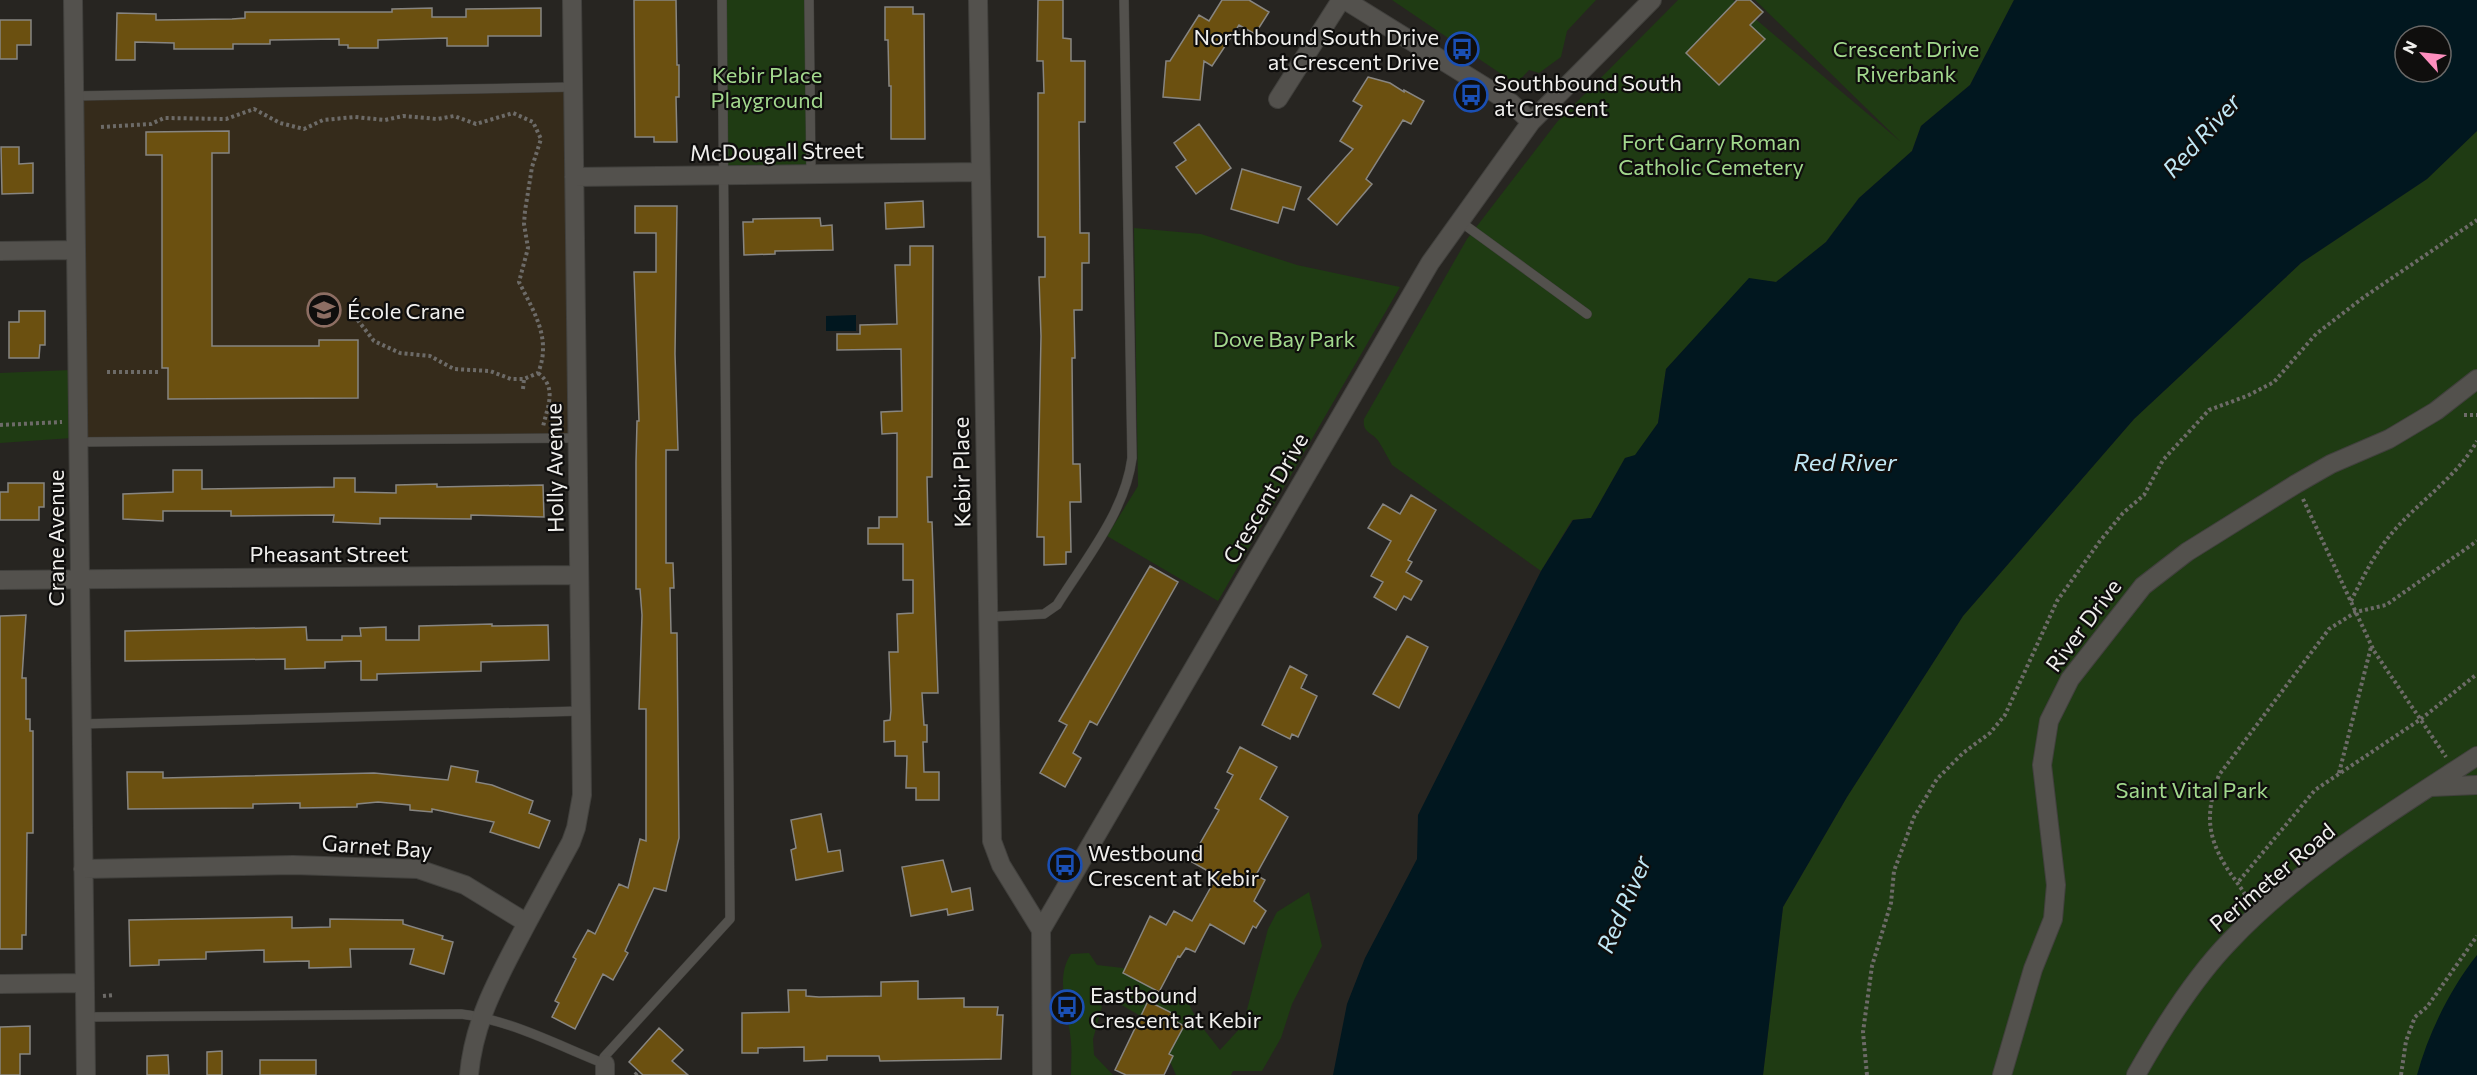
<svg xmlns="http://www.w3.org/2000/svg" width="2477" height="1075" font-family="Commissioner,sans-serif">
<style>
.education{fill:#352b1b}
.green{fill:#1f3b13}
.water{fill:#01171f;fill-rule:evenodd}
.building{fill:#6b5010;stroke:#878581;stroke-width:1.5}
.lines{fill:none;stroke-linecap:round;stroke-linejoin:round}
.lane-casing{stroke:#41403d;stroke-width:10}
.street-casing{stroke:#41403d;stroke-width:20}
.path{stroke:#6d6b68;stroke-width:4;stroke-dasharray:3 3;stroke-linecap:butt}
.lane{stroke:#53514d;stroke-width:9}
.street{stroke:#53514d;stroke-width:18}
.labels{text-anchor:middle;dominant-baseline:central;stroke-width:4.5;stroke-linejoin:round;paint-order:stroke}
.poi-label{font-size:22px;fill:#f0efed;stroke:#0f0e0d;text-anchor:start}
.park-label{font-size:22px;fill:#a2d88d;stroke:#0f0e0d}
.street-label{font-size:22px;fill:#f0efed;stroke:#0f0e0d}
.water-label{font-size:24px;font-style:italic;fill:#c0e8f6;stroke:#0f0e0d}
</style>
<rect width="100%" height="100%" fill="#272521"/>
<path class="education" d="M 574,87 L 577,438 L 78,442 L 73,96 Z"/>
<path class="green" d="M 724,0 L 809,0 L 811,174 L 723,175 Z
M 1392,0 L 1596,0 L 1567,31 L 1561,57 L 1539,73 L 1529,70 L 1516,84 Z
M 1678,0 L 1733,0 L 1901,142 L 1755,0 L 2014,0 L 1970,85 L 1921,126 L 1912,151 L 1859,198 L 1826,242 L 1776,282 L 1749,279 L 1666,369 L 1658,423 L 1635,456 L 1625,458 L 1591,518 L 1572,520 L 1541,571 L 1392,465 C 1388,458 1384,450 1379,442 C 1373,432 1362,434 1364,419 L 1467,239 L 1557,122 Z
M 2477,131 L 2477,1075 L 1763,1075 L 1783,907 L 1847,797 L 1963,616 L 2134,419 L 2301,263 L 2427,179 Z
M 1134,228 L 1201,234 L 1297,265 L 1400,287 L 1218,601 L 1107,536 L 1138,486 Z
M 71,370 L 72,438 L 0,443 L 0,373 Z
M 1309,892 L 1322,946 L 1292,1004 L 1281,1038 L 1262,1071 L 1233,1071 L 1231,1075 L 1176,1075 L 1158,1035 L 1144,1018 L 1094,989 L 1102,1007 L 1093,1039 L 1094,1055 L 1113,1075 L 1071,1075 C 1071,1064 1072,1053 1071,1042 C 1069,1015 1054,978 1071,954 L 1089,953 L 1097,965 L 1123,968 L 1143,984 L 1173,997 L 1187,1000 L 1198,1022 L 1220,1050 L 1243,1025 L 1268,929 L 1277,912 Z"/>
<path class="water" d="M 2014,0 L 2477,0 L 2477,131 L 2427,179 L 2301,263 L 2134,419 L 1963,616 L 1847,797 L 1783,907 L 1763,1075 L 1333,1075 L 1347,1004 L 1365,958 L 1417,859 L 1418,815 L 1541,571 L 1573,520 L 1591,518 L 1625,458 L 1635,455 L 1658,423 L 1666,369 L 1749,278 L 1776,282 L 1826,242 L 1859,198 L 1912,151 L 1921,126 L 1970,85 ZM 2405,36 L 2441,36 L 2441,72 L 2405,72 Z
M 856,315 L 856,331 L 826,331 L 826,316 Z
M 2477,955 L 2477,1075 L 2417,1075 C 2428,1034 2450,989 2477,955 Z"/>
<path class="building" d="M 634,0 L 676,0 L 677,65 L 679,65 L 679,97 L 676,97 L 677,142 L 654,142 L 654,137 L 635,137 Z
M 1038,0 L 1063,0 L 1063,38 L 1071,39 L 1071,61 L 1085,61 L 1085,122 L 1079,122 L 1080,233 L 1089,233 L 1089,263 L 1082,263 L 1082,310 L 1074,310 L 1075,358 L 1072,358 L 1073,464 L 1080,464 L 1081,502 L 1070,502 L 1071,552 L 1066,552 L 1066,564 L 1044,565 L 1044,537 L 1037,537 L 1041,336 L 1039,277 L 1045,277 L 1045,237 L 1038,237 L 1038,93 L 1044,93 L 1043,61 L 1037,61 Z
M 1222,0 L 1249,0 L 1269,12 L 1255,34 L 1239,25 L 1212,66 L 1204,61 L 1200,100 L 1163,97 L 1166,61 L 1170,61 L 1199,15 L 1209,21 Z
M 1737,0 L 1750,0 L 1763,12 L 1750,25 L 1765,39 L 1719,85 L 1686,53 Z
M 885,7 L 913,7 L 913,14 L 924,14 L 925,139 L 891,139 L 891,86 L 889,86 L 888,40 L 885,40 Z
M 432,8 L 432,17 L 466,17 L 466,9 L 541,8 L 541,36 L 488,36 L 488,46 L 447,46 L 447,38 L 378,40 L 378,48 L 348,48 L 348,45 L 339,45 L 339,39 L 270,40 L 270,44 L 233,44 L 233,49 L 174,49 L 174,43 L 135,42 L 135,60 L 116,60 L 117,13 L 156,14 L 156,20 L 232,19 L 245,18 L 245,12 L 392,12 L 392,9 Z
M 0,20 L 31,20 L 31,45 L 17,45 L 17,59 L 0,59 Z
M 1368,77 L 1390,83 L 1404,92 L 1404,90 L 1424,101 L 1411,124 L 1403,120 L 1366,179 L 1372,184 L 1337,225 L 1308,199 L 1353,149 L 1340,141 L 1362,106 L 1353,101 Z
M 1199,124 L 1231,168 L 1196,194 L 1176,167 L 1186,160 L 1174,143 Z
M 229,131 L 229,153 L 212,153 L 212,346 L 319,346 L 319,340 L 358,340 L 358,398 L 168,399 L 168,368 L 162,368 L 162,155 L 146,155 L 146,132 Z
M 1,147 L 19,147 L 19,164 L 33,163 L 33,193 L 2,194 Z
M 1242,169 L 1301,187 L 1294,210 L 1283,207 L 1278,223 L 1231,209 Z
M 923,201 L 924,227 L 886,229 L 885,203 Z
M 635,206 L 677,206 L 675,354 L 678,450 L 666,450 L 666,563 L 673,563 L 674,588 L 670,588 L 671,633 L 677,633 L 679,838 L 666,891 L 654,888 L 625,951 L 628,953 L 613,980 L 603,974 L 575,1029 L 552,1017 L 559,1003 L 555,1001 L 576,959 L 573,957 L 588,930 L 595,934 L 619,884 L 628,888 L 640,839 L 646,841 L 646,709 L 639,709 L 642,615 L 640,589 L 636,589 L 636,462 L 637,421 L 639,421 L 634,272 L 656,272 L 656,233 L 635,233 Z
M 820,218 L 821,226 L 832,225 L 833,250 L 775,251 L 775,254 L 744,255 L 743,222 L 753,222 L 753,219 Z
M 910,246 L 933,246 L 932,477 L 927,477 L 928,522 L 932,522 L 938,693 L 922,693 L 924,725 L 927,725 L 927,742 L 923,742 L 924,772 L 939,772 L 939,800 L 916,800 L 916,788 L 906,788 L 907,756 L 895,756 L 895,741 L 884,742 L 884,721 L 890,720 L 891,710 L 889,652 L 898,652 L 897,614 L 913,613 L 913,580 L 903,580 L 903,544 L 868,544 L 868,528 L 879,528 L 879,517 L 897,517 L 897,433 L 882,434 L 881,412 L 902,411 L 901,349 L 837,350 L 837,334 L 860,334 L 860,325 L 897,324 L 895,265 L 910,265 Z
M 19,311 L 45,311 L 45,345 L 40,345 L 39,358 L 9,358 L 9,322 L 19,322 Z
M 173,470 L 202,470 L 202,489 L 334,487 L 334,478 L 355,478 L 355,492 L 396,493 L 396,485 L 437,484 L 437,487 L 543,485 L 544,517 L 471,515 L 471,519 L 380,518 L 380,524 L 333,522 L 334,515 L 231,516 L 231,511 L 163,511 L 163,521 L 123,519 L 123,494 L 173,492 Z
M 8,483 L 44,483 L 44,507 L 39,507 L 39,520 L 0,520 L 0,492 L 8,492 Z
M 1411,495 L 1436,510 L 1408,560 L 1412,562 L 1406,572 L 1422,581 L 1411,600 L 1404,596 L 1396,610 L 1374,597 L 1383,582 L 1371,576 L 1391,541 L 1368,528 L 1383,504 L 1400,514 Z
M 1150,566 L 1178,582 L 1097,725 L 1090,721 L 1073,753 L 1081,758 L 1065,787 L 1040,773 L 1067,725 L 1059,721 Z
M 26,615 L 22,678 L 26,678 L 26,719 L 30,719 L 30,731 L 33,731 L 33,833 L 27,833 L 26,935 L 22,935 L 22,949 L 0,949 L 0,616 Z
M 492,624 L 492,626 L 548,625 L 549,660 L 481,662 L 481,671 L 377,674 L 377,680 L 361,680 L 361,661 L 325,662 L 325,668 L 285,669 L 285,659 L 125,661 L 125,631 L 306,627 L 307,640 L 342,640 L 342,636 L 361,636 L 360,628 L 386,627 L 386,640 L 419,640 L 419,626 Z
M 1407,636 L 1428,647 L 1399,708 L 1373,694 Z
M 1290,666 L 1307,675 L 1301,688 L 1317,696 L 1298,737 L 1292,734 L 1290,739 L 1262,725 Z
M 1240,747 L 1277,767 L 1260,799 L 1288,817 L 1256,875 L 1265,880 L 1254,901 L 1266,911 L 1256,928 L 1253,926 L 1244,944 L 1210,924 L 1195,952 L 1186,948 L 1180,957 L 1178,956 L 1159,992 L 1123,973 L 1150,916 L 1166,925 L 1174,911 L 1192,921 L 1217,876 L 1190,861 L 1219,810 L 1215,808 L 1233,775 L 1227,772 Z
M 451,766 L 478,771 L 476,782 L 492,785 L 533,801 L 529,813 L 550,821 L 539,848 L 490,832 L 494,822 L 432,809 L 432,812 L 410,810 L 410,805 L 378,802 L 357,804 L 357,807 L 300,808 L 300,803 L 253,804 L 253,808 L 128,809 L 127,772 L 163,772 L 163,778 L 374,773 L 448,780 Z
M 821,814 L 828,852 L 840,850 L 843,871 L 796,880 L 791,850 L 796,848 L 791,820 Z
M 943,860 L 952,892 L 970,888 L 973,910 L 948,915 L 947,909 L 911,916 L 902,867 Z
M 292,917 L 292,928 L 330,927 L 330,919 L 403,920 L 403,924 L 443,936 L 442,939 L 453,942 L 444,974 L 410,964 L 414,949 L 350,949 L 351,967 L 309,968 L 309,961 L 264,962 L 264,950 L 206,952 L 206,959 L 159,960 L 159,965 L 130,966 L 129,920 Z
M 918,981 L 918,999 L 964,998 L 964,1007 L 998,1007 L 997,1015 L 1003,1015 L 1001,1059 L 880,1061 L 879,1056 L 827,1056 L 827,1060 L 804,1061 L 804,1047 L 758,1048 L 758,1053 L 742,1053 L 742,1013 L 789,1012 L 788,990 L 806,990 L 806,996 L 819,997 L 881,996 L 881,982 Z
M 1148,1001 L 1172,1013 L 1170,1018 L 1184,1026 L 1169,1054 L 1173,1056 L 1164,1075 L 1126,1075 L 1115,1070 Z
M 30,1026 L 30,1054 L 20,1054 L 20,1075 L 0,1075 L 0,1027 Z
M 659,1028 L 683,1050 L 672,1061 L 688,1075 L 643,1075 L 629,1062 Z
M 222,1051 L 222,1075 L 207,1075 L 207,1052 Z
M 168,1055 L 169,1075 L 147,1075 L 147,1056 Z
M 260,1060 L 316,1060 L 316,1075 L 260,1075 Z"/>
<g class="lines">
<defs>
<path id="lane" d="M 809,0 L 811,174
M 73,96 L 574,87
M 1458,220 L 1587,314
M 78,442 L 577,438
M 987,617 L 1044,614 L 1057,605 C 1085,560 1125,512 1132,458 L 1124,0
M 80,724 L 581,711
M 85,1017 L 461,1014 C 511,1020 559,1046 605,1064 L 604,1057 L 730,919 L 722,0"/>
<path id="street" d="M 73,0 L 86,1075
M 978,0 L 992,841 L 1001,865 L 1041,930
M 1345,0 L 1511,103 L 1531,122
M 1278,99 L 1341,0
M 574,177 L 980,172
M 0,251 L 75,250
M 0,580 L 579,575
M 2431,787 L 2477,785
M 83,869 L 293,865 L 418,869 L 465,885 L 527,923 C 501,973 474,1018 469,1075
M 527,923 L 571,842 L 576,828 L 582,795 L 572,0
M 0,984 L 85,983
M 605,1064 L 605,1075
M 1042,1075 L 1041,930 L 1430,263 L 1531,122 L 1652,0
M 2002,1075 L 2033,969 L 2053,919 L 2056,885 L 2042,765 L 2049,721 L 2070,679 L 2143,586 L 2187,552 L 2296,484 L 2331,464 L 2389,439 L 2436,411 L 2477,379
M 2136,1075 C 2162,1029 2193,979 2230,941 C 2299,868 2393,811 2477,756"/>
</defs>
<use href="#lane" class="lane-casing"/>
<use href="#street" class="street-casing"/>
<path class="path" d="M 101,127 L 151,124 L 164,118 L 226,119 L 254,109 L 280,123 L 304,129 L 323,120 L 355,117 L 385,120 L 403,116 L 437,119 L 454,116 L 476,124 L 513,113 L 533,122 L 541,139 L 532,167 L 525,211 L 524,224 L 528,248 L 519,282 C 534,312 552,339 538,373 L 524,379 L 511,379 L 490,371 L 454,369 L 430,356 L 400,353 L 374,341 L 353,314 L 352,306
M 107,372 L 159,372
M 538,373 C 558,388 547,407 543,427
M 523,389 L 524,379
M 2464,415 L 2477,415
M 0,425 L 62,422
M 2303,499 L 2374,651 L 2446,757
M 2351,601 C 2363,577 2375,553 2392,533 C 2418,502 2457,477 2477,441
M 2339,773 L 2371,647
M 2239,881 L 2315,790 L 2421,719 L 2477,674
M 2248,900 C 2241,886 2232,877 2225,865 C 2205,832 2207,809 2219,775 L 2329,629 L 2356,612 L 2386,605 L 2477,541
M 103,996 L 114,995
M 635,1075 L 638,1072
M 1867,1075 L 1863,1032 L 1872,966 L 1891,903 L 1894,871 L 1914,817 L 1937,779 L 1963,753 L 1990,733 L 2005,715 L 2057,601 L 2100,541 L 2123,513 L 2144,495 L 2163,460 L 2209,410 L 2247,396 L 2274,382 L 2316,334 L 2364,297 L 2477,220
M 2401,1075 L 2406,1041 L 2415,1017 L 2427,1007 L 2477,936"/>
<use href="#lane" class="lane"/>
<use href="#street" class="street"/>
</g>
<defs>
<symbol id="bus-ring" viewBox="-11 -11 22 22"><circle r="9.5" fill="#0f0e0d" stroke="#1a4fb4" stroke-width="1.5"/><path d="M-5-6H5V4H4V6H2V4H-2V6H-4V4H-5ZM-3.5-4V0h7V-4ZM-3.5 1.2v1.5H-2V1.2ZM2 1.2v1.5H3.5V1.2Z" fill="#1a4fb4"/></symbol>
<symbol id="school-ring" viewBox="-11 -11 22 22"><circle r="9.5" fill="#0f0e0d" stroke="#8d6e63" stroke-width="1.5"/><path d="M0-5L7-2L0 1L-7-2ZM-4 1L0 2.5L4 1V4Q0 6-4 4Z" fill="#8d6e63"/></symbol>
</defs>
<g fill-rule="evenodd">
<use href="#bus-ring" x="1443" y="30" width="38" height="38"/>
<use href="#bus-ring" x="1452" y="76" width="38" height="38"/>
<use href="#school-ring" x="305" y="291" width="38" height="38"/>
<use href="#bus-ring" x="1046" y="846" width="38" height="38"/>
<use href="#bus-ring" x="1048" y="988" width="38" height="38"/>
</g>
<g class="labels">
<g class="poi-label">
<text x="1439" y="36" text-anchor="end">Northbound South Drive<tspan x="1439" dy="25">at Crescent Drive</tspan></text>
<text x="1494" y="82">Southbound South<tspan x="1494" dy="25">at Crescent</tspan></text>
<text x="347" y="310">École Crane</text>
<text x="1088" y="852">Westbound<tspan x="1088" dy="25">Crescent at Kebir</tspan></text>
<text x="1090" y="994">Eastbound<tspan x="1090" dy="25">Crescent at Kebir</tspan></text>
</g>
<g class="park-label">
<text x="1906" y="48">Crescent Drive<tspan x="1906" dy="25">Riverbank</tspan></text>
<text x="767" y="74">Kebir Place<tspan x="767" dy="25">Playground</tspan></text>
<text x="1711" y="141">Fort Garry Roman<tspan x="1711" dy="25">Catholic Cemetery</tspan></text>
<text x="1284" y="338">Dove Bay Park</text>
<text x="2192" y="789">Saint Vital Park</text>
</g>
<g class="street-label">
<text transform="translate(777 151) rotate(-1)">McDougall Street</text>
<text transform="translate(554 468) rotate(-91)">Holly Avenue</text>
<text transform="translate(961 472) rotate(-91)">Kebir Place</text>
<text transform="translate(1265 498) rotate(-60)">Crescent Drive</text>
<text transform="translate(55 538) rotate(-90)">Crane Avenue</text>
<text x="329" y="553">Pheasant Street</text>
<text transform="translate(2083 625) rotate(-53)">River Drive</text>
<text transform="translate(377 846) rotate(4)">Garnet Bay</text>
<text transform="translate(2272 877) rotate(-40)">Perimeter Road</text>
</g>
<g class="water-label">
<text transform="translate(2201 135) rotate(-48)">Red River</text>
<text x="1845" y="461">Red River</text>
<text transform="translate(1623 904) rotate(-67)">Red River</text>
</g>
</g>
<g transform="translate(2423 54) rotate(297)"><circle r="28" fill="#0f0e0d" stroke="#696867" stroke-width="1.5"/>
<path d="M0-4.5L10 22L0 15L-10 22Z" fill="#fd8ebe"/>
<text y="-9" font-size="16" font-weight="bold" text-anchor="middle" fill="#f0efed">N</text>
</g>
</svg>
